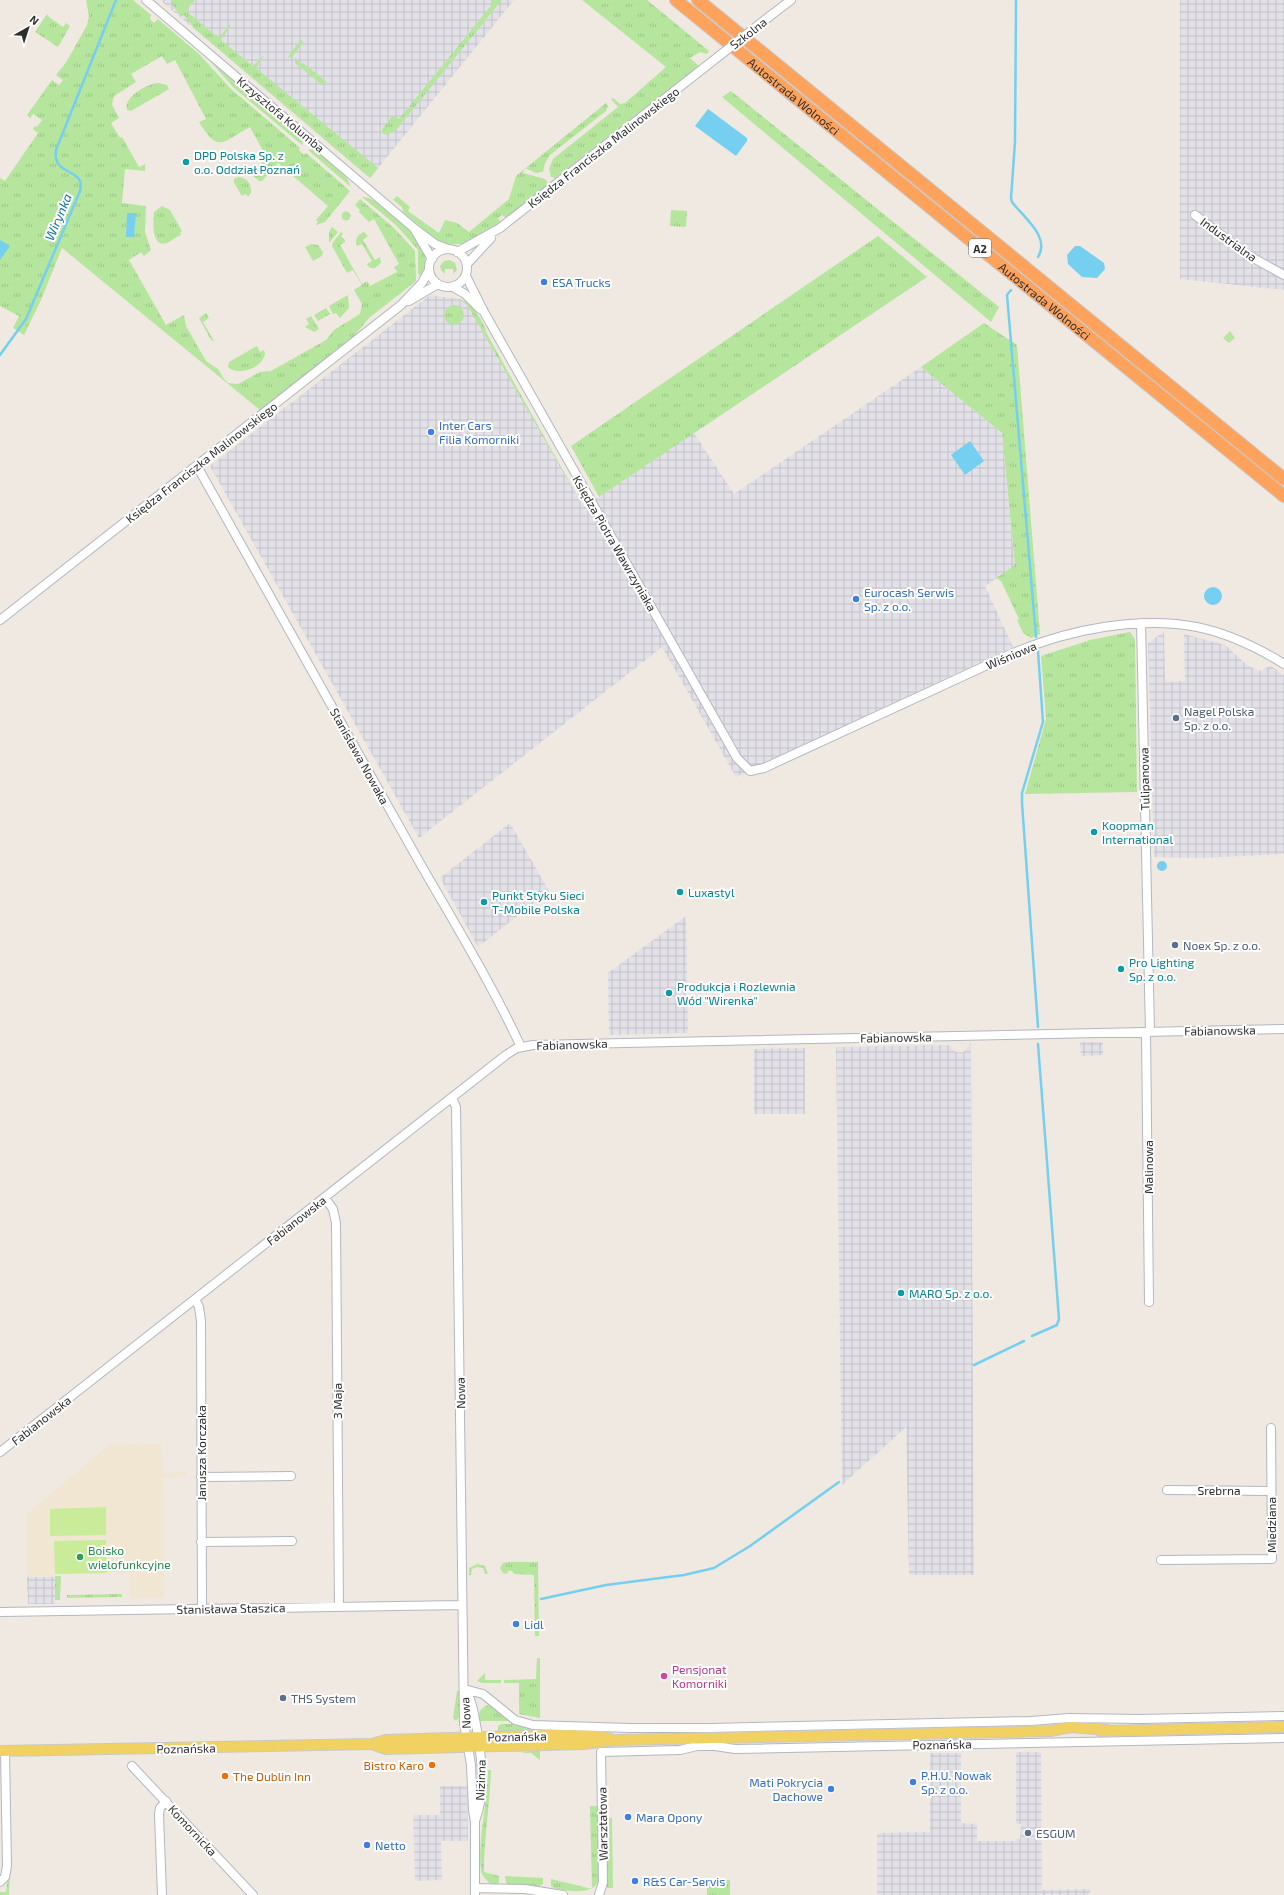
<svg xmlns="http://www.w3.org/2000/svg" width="1284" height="1895" font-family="'Exo 2',sans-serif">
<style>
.industrial{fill:url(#industrial-grid)}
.education{fill:#f0e6d1}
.grass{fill:url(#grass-tufts)}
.pitch{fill:#c9ec9a}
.water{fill:#75cff0}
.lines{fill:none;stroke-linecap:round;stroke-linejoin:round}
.stream{stroke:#75cff0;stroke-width:2.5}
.minor-casing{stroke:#b4b7c1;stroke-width:10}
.major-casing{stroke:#c9c9c9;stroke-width:12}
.highway-casing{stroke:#c9c9c9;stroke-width:14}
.minor{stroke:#fff;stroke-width:8}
.major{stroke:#f2d163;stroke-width:10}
.highway{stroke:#ffa35c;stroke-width:12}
.minor-bridge-casing{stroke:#b4b7c1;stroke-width:10;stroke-linecap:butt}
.minor-bridge{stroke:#fff;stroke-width:8}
.culture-dot{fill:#0f9aa8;stroke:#fff;stroke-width:1.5}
.shop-dot{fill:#3f7fe0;stroke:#fff;stroke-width:1.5}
.service-dot{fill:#5c6f8a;stroke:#fff;stroke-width:1.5}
.leisure-dot{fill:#2e9e5b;stroke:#fff;stroke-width:1.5}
.hotel-dot{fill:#d1479c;stroke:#fff;stroke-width:1.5}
.food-dot{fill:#e8710a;stroke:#fff;stroke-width:1.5}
.labels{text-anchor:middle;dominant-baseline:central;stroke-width:4;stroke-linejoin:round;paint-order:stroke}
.shield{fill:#fff;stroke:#6d6d6d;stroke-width:1}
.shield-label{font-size:11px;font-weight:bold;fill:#2e2e2e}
.street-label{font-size:12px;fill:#2e2e2e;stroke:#fff}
.culture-label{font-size:12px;fill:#0d838f;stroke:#fff;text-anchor:start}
.shop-label{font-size:12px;fill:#366cbe;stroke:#fff;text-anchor:start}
.service-label{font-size:12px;fill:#4e5e75;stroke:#fff;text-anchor:start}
.leisure-label{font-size:12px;fill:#27864d;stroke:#fff;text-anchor:start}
.hotel-label{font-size:12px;fill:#b23c85;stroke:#fff;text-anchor:start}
.food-label{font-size:12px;fill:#c56008;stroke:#fff;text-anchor:end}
.water-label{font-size:13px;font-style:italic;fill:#0d6fa3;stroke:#fff}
</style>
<defs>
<pattern id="industrial-grid" width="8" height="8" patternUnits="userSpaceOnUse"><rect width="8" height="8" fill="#e3e1e8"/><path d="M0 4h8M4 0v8" fill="none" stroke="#c3c1c7"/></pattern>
<pattern id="grass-tufts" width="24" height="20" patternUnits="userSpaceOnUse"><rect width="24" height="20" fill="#b6e59e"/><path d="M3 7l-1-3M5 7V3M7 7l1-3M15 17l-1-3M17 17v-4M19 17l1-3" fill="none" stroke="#9dc588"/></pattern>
</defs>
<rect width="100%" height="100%" fill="#efe9e1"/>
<path class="industrial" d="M 160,0 L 514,0 L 370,178 Z
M 1180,0 L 1284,0 L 1284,290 L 1180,279 Z
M 430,295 L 459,299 L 467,305 L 584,507 L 694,433 L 734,494 L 921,367 L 1002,433 L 1015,566 L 985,586 L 1013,647 L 736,777 L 662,647 L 419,838 L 210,466 Z
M 1164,632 L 1165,682 L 1185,681 L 1184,634 L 1225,645 L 1247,665 L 1259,671 L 1271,666 L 1284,675 L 1284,854 L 1202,858 L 1154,857 L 1148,643 Z
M 510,823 L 549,891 L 478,947 L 440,878 Z
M 686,916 L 688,1033 L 609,1035 L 608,973 Z
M 1080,1042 L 1103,1042 L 1103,1055 L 1081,1056 Z
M 971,1043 L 974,1575 L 909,1575 L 906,1427 L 842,1485 L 836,1047 L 949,1045 L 956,1052 L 964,1052 Z
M 805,1048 L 805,1114 L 754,1114 L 754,1049 Z
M 27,1577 L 55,1577 L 55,1604 L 28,1604 Z
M 1016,1752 L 1041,1752 L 1042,1890 L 1090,1889 L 1090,1895 L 877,1895 L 877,1833 L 930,1832 L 930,1753 L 961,1753 L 961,1823 L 977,1824 L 977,1841 L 1016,1841 L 1016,1839 L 1020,1839 L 1021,1824 L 1016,1824 Z
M 440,1786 L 467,1786 L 468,1841 L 441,1841 L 442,1880 L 415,1881 L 413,1815 L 440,1815 Z"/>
<path class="education" d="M 161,1444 L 163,1473 L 186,1472 L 186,1476 L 163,1477 L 164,1598 L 130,1598 L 129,1573 L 55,1574 L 55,1577 L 27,1577 L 27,1514 L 109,1445 Z"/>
<path class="grass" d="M 86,0 L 133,0 L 151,15 L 150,19 L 154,23 L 158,19 L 199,54 L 230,88 L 300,148 L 299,150 L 304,155 L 306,153 L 350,191 L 325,222 L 316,225 L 318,222 L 316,220 L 328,206 L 278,163 L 262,181 L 259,181 L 250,173 L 251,169 L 268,160 L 250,127 C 222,142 219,154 199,122 L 206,119 L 175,60 L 167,64 L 162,56 L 131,74 L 136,82 L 114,96 L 112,105 L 119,118 L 111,123 L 120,138 L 122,137 L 139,167 L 145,164 L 145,171 L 125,169 L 122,203 L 146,206 L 145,232 L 151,250 L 144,256 L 141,252 L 129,260 L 166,325 L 184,315 L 186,326 L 206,361 L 218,369 L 224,379 L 228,383 L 238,384 L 260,372 L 271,371 L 326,340 L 334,330 L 360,314 L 362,304 L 354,290 L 362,285 L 353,270 L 347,273 L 332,246 L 333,242 L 341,232 L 343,234 L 341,236 L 345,240 L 345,242 L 340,245 L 362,284 L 367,281 L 370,286 L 397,272 L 394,267 L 399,264 L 374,219 L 369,222 L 359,212 L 360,210 L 355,205 L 360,199 L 394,228 L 415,251 L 416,281 L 369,318 L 355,335 L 260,410 L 62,248 L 41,300 L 24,335 L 13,328 L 19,316 L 0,306 L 0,178 L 5,181 L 38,133 L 33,129 L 35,126 L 37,127 L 42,120 L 33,114 L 30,118 L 27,115 L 52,80 L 59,85 L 63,80 L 56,75 L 67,61 L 87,25 L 89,16 Z
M 171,0 L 195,0 L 186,11 L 219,38 L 229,25 L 231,25 L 221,40 L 253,66 L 265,54 L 256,68 L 378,168 L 370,178 L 195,29 L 184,15 L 181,16 L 173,6 Z
M 490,0 L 502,0 L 396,130 L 387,135 L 382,133 L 382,129 L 393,115 L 399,119 L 493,3 Z
M 582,0 L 647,0 L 709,51 L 707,54 L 700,52 L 690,58 L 699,66 L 555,178 L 551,177 L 549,169 L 553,159 L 618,107 L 611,99 L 613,98 L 620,104 L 625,103 L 666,67 Z
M 47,14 L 49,17 L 63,27 L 66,23 L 70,26 L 58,47 L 35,32 Z
M 301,39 L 303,43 L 291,58 L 288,57 Z
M 201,51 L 300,136 L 303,141 L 302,145 L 234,88 Z
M 295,58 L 301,63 L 303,63 L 327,82 L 322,85 L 295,63 Z
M 158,83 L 167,85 L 169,89 L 131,111 L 127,110 C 123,97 147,84 158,83 Z
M 731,91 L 999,307 L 991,322 L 722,97 Z
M 606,103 L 608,106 L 606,111 L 550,155 L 545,163 L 543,172 L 536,173 L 525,168 L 523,173 L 545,179 L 548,183 L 546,186 L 506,218 L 502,215 L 498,218 L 501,222 C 482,237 461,252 436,240 L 403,212 L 402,207 L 393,200 L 397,196 L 410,207 L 408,211 L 439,233 L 445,220 L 457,223 L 469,232 L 509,199 L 516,176 Z
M 314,149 L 346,176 L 351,187 L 308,150 Z
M 238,177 C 247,177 252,185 251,193 L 248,197 L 246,194 L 242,196 L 234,183 L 234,179 Z
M 362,197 C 378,195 424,240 425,256 C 426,262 424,272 421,277 L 418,273 L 418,250 L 397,226 Z
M 162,206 L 170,210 L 182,231 L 180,233 L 181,235 C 176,237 171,241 167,243 C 151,249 153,220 154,212 Z
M 671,210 L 687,211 L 686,227 L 670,226 Z
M341.5 216a4.5 4.5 0 1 1 9 0a4.5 4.5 0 1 1-9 0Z
M 332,227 L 338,232 L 329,243 L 329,232 Z
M 364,232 L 368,236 L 363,240 L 375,260 L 380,257 L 381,263 L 375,268 L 370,268 L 367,264 L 372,261 L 362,244 L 357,246 C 354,240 358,234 364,232 Z
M 878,236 L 927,277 L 599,497 L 571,446 Z
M 311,244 L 318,245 L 323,252 L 322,256 L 313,261 L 305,247 Z
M 450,260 L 455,263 L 457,270 L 453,274 L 453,269 L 445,269 L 445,274 L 441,270 L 440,266 L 444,261 Z
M 348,295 L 349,308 L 340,318 L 336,313 L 333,314 L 329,306 Z
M 459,299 C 471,301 485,323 487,334 L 584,508 L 467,305 Z
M444 315a10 10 0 1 1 20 0a10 10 0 1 1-20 0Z
M 326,308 L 330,314 L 318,321 L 314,315 Z
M 206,313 L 209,318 L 203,322 L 214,341 L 211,340 L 199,318 Z
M 311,316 L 319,329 L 314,332 L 305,327 L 309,324 L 306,319 Z
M 984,323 L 1017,345 L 1040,634 L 1031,638 L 1023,633 L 1017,620 L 1019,619 L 1001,581 L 996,578 L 1015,565 L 1002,433 L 921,367 Z
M 1230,331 L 1235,338 L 1229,343 L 1223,338 Z
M 257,346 L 260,352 L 264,350 L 265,354 C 262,368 238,377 228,367 L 229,362 Z
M 1130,632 L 1135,639 L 1137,792 L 1025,794 L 1046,719 L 1041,656 L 1090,640 Z
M 507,1562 L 538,1562 L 539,1636 L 535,1636 L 534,1575 L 514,1574 L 512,1571 L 508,1571 L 507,1574 L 503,1573 L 500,1568 L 503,1563 Z
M 477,1564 L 485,1566 L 488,1574 L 485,1574 L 483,1568 L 477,1567 L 472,1569 L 471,1575 L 469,1575 L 469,1568 Z
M 55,1576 L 61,1576 L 60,1600 L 55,1600 Z
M 122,1594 L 122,1597 L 67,1598 L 67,1595 Z
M 537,1658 L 540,1658 L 540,1718 L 519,1714 L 519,1683 L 504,1683 L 504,1680 L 536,1679 Z
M 485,1673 L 485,1680 L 501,1680 L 501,1683 L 482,1683 L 477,1681 Z
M 457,1691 L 459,1691 L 459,1717 L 456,1721 L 453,1718 Z
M 489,1705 L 494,1707 L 510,1721 L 480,1721 C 477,1713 481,1707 489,1705 Z
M 502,1724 L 511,1724 L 530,1728 L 530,1731 L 498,1732 L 498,1726 Z
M 540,1748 L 540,1760 L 531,1753 L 521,1753 Z
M 488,1770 L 491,1770 C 490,1804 484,1838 484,1872 L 499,1876 L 499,1882 L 496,1885 L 489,1883 C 487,1879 482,1877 481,1871 C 477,1842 488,1801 488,1770 Z
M 590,1806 L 598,1806 L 599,1879 C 596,1895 570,1892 554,1888 L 551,1886 L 551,1879 L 592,1889 Z
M 608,1818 L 612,1818 L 613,1888 L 607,1888 L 606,1821 Z
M 10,1865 L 9,1895 L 0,1895 L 0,1892 L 6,1892 Z
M 505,1876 L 543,1878 L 543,1884 L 540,1886 L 508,1885 L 506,1883 Z
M 707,1880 L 730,1880 L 730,1895 L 707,1895 Z"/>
<path class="pitch" d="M 106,1507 L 106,1535 L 50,1536 L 50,1509 Z
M 106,1540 L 107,1573 L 55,1574 L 54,1541 Z"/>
<path class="water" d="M 708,109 L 747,138 L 747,141 L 736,156 L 695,126 Z
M 127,213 L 136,213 L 134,237 L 126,237 Z
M 0,240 L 10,246 L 0,260 Z
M 1075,246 L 1080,246 L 1104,263 L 1105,269 L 1097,278 L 1082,277 L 1068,264 L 1067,255 Z
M 970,441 L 984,461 L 965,475 L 951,455 Z
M1204 596a9 9 0 1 1 18 0a9 9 0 1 1-18 0Z
M1157 866a5 5 0 1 1 10 0a5 5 0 1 1-10 0Z"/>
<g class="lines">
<path class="stream" d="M 1016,0 L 1015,142 L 1011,198 L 1012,202 C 1023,217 1051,237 1038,257
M 1011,290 L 1007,295 L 1036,637
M 0,355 L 26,319 L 80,191 C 87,167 52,178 56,150 L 116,0
M 1038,1027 L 1022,803 L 1022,793 L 1043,722 L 1038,651
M 1032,1336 L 1057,1325 L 1059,1319 L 1038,1044
M 974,1365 L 1024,1341
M 541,1599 L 606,1585 L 684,1575 L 714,1568 L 750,1546 L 839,1482"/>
<defs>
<path id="minor" d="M 146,0 L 415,229 L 435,244 L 448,249
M 770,16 L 791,0
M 1195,215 L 1246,254 L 1284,275
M 415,230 L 432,259
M429 268a19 19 0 1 1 38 0a19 19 0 1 1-38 0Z
M 457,252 L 500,228 L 705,67
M 467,264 L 491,238
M 466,276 L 484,312 L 737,758 L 750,771 L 764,768 L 1011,654 C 1041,641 1071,632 1104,627 C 1174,616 1223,626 1284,664
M 453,287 L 465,294 L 480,309
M 409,301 L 438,284
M 197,466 C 267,591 338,716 408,842 C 446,910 488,976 521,1047
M 0,620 L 401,305 L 422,283 L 429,270
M 1141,623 L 1150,1032
M 1146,1032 L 1149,1302
M 452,1098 L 456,1107 L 464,1723 L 471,1765 L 473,1810 L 475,1822 L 475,1895
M 325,1198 L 333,1209 L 336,1223 L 339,1607
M 195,1299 L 199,1307 L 201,1321 L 202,1609
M 0,1452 L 506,1055 L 517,1048 L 533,1045 L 1284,1029
M 201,1477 L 291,1476
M 1167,1490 L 1271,1491
M 201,1542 L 292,1541
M 1161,1560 L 1272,1559 L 1271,1428
M 0,1612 L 462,1605
M 464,1689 L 483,1694 L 515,1720 L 533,1725 L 630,1728 L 710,1728 L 1031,1721 L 1069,1718 L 1141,1719 L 1284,1716
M 464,1689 C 473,1700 474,1716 477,1730 C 482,1760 486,1792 475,1821
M 132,1766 L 253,1895
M 0,1882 L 5,1877 L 7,1866 L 5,1751
M 475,1888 L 525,1889 L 563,1895
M 162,1895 L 159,1814 L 160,1808 L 166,1801
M 599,1895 L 603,1882 L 601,1752 L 680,1750 L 697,1746 L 715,1746 L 735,1749 L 1284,1738"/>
<path id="major" d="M 1100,1731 L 1284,1727
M 372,1744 L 386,1749 L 584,1744 L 615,1740 L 1050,1731 L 1071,1727 L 1107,1730
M 0,1751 L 372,1744 L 386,1740 L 555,1735 L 598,1736 L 611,1739"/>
<g id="highway">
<path id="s1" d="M 676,0 L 1284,496"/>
<path d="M 698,0 L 1284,479"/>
</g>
</defs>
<use href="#minor" class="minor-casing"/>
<use href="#major" class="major-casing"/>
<use href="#highway" class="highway-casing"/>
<use href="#minor" class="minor"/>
<use href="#major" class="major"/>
<use href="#highway" class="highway"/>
<defs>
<path id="minor-bridge" d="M 705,67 L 770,16"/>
</defs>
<use href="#minor-bridge" class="minor-bridge-casing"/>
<use href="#minor-bridge" class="minor-bridge"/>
</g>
<g class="culture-dot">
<circle cx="186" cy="162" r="4"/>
<circle cx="1094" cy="832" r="4"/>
<circle cx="680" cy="892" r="4"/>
<circle cx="484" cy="902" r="4"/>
<circle cx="1121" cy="969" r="4"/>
<circle cx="669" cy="993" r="4"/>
<circle cx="901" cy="1293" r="4"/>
</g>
<g class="shop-dot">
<circle cx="544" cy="282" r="4"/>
<circle cx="431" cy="432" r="4"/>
<circle cx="856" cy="599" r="4"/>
<circle cx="516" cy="1624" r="4"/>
<circle cx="913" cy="1782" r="4"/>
<circle cx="831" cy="1789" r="4"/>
<circle cx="628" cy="1817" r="4"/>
<circle cx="367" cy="1845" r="4"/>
<circle cx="635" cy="1881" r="4"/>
</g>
<g class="service-dot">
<circle cx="1176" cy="718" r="4"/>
<circle cx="1175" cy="945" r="4"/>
<circle cx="283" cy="1698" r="4"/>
<circle cx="1028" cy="1833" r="4"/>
</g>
<circle class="leisure-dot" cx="80" cy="1557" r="4"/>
<circle class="hotel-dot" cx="664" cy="1676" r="4"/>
<g class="food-dot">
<circle cx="432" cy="1765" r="4"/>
<circle cx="225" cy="1776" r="4"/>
</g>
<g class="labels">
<rect class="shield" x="969" y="239" width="22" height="18" rx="3"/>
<g class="shield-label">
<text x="980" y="248">A2</text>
</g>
<g class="street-label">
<text transform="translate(748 33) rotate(-38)">Szkolna</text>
<text stroke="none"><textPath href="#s1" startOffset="152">Autostrada Wolności</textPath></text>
<text transform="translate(281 114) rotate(40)">Krzysztofa Kolumba</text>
<text transform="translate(603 147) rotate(-38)">Księdza Franciszka Malinowskiego</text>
<text transform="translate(1229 239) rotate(36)">Industrialna</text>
<text stroke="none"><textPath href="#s1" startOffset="476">Autostrada Wolności</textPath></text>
<text transform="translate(201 462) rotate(-38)">Księdza Franciszka Malinowskiego</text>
<text transform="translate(615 543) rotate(60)">Księdza Piotra Wawrzyniaka</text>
<text transform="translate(1011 655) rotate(-23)">Wiśniowa</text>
<text transform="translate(360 756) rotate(61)">Stanisława Nowaka</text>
<text transform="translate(1144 779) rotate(-91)">Tulipanowa</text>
<text transform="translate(1220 1030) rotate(-1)">Fabianowska</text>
<text transform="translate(896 1037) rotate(-1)">Fabianowska</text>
<text transform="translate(572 1044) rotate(-2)">Fabianowska</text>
<text transform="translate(1148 1167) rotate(-90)">Malinowa</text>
<text transform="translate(296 1220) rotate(-38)">Fabianowska</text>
<text transform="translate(460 1393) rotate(-91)">Nowa</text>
<text transform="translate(337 1401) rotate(-90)">3 Maja</text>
<text transform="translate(41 1420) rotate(-38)">Fabianowska</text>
<text transform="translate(201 1453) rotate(-90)">Janusza Korczaka</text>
<text x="1219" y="1490">Srebrna</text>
<text transform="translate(1271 1525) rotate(-90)">Miedziana</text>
<text transform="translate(231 1608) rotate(-1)">Stanisława Staszica</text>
<text transform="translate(465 1713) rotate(-93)">Nowa</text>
<text transform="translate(517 1736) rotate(-1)">Poznańska</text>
<text transform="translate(942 1744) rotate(-1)">Poznańska</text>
<text transform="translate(186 1748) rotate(-1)">Poznańska</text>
<text transform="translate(480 1780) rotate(-88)">Nizinna</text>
<text transform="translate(602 1824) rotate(-91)">Warsztatowa</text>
<text transform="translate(193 1830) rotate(47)">Komornicka</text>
</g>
<g class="culture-label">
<text x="194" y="155">DPD Polska Sp. z<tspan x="194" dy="14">o.o. Oddział Poznań</tspan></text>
<text x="1102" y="825">Koopman<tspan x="1102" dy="14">International</tspan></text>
<text x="688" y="892">Luxastyl</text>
<text x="492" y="895">Punkt Styku Sieci<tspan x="492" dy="14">T-Mobile Polska</tspan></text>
<text x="1129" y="962">Pro Lighting<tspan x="1129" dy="14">Sp. z o.o.</tspan></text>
<text x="677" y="986">Produkcja i Rozlewnia<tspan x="677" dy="14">Wód "Wirenka"</tspan></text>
<text x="909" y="1293">MARO Sp. z o.o.</text>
</g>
<g class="shop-label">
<text x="552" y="282">ESA Trucks</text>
<text x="439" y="425">Inter Cars<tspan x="439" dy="14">Filia Komorniki</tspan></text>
<text x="864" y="592">Eurocash Serwis<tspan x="864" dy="14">Sp. z o.o.</tspan></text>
<text x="524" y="1624">Lidl</text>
<text x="921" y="1775">P.H.U. Nowak<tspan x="921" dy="14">Sp. z o.o.</tspan></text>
<text x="823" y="1782" text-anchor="end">Mati Pokrycia<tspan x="823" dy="14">Dachowe</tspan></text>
<text x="636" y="1817">Mara Opony</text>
<text x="375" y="1845">Netto</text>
<text x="643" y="1881">R&amp;S Car-Servis</text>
</g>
<g class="service-label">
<text x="1184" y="711">Nagel Polska<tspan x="1184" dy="14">Sp. z o.o.</tspan></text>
<text x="1183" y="945">Noex Sp. z o.o.</text>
<text x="291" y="1698">THS System</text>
<text x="1036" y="1833">ESGUM</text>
</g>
<g class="leisure-label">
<text x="88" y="1550">Boisko<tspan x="88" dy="14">wielofunkcyjne</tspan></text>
</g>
<g class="hotel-label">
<text x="672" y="1669">Pensjonat<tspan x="672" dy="14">Komorniki</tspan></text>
</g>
<g class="food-label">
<text x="424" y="1765">Bistro Karo</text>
<text x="233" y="1776" text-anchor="start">The Dublin Inn</text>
</g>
<g class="water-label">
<text transform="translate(58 217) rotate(-67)">Wirynka</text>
</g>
</g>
<g transform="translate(28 28) rotate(39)" stroke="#ffffff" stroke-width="3" paint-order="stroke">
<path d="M0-3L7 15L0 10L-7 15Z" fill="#2e2e2e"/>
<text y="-6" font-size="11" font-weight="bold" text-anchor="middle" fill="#2e2e2e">N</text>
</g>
</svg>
